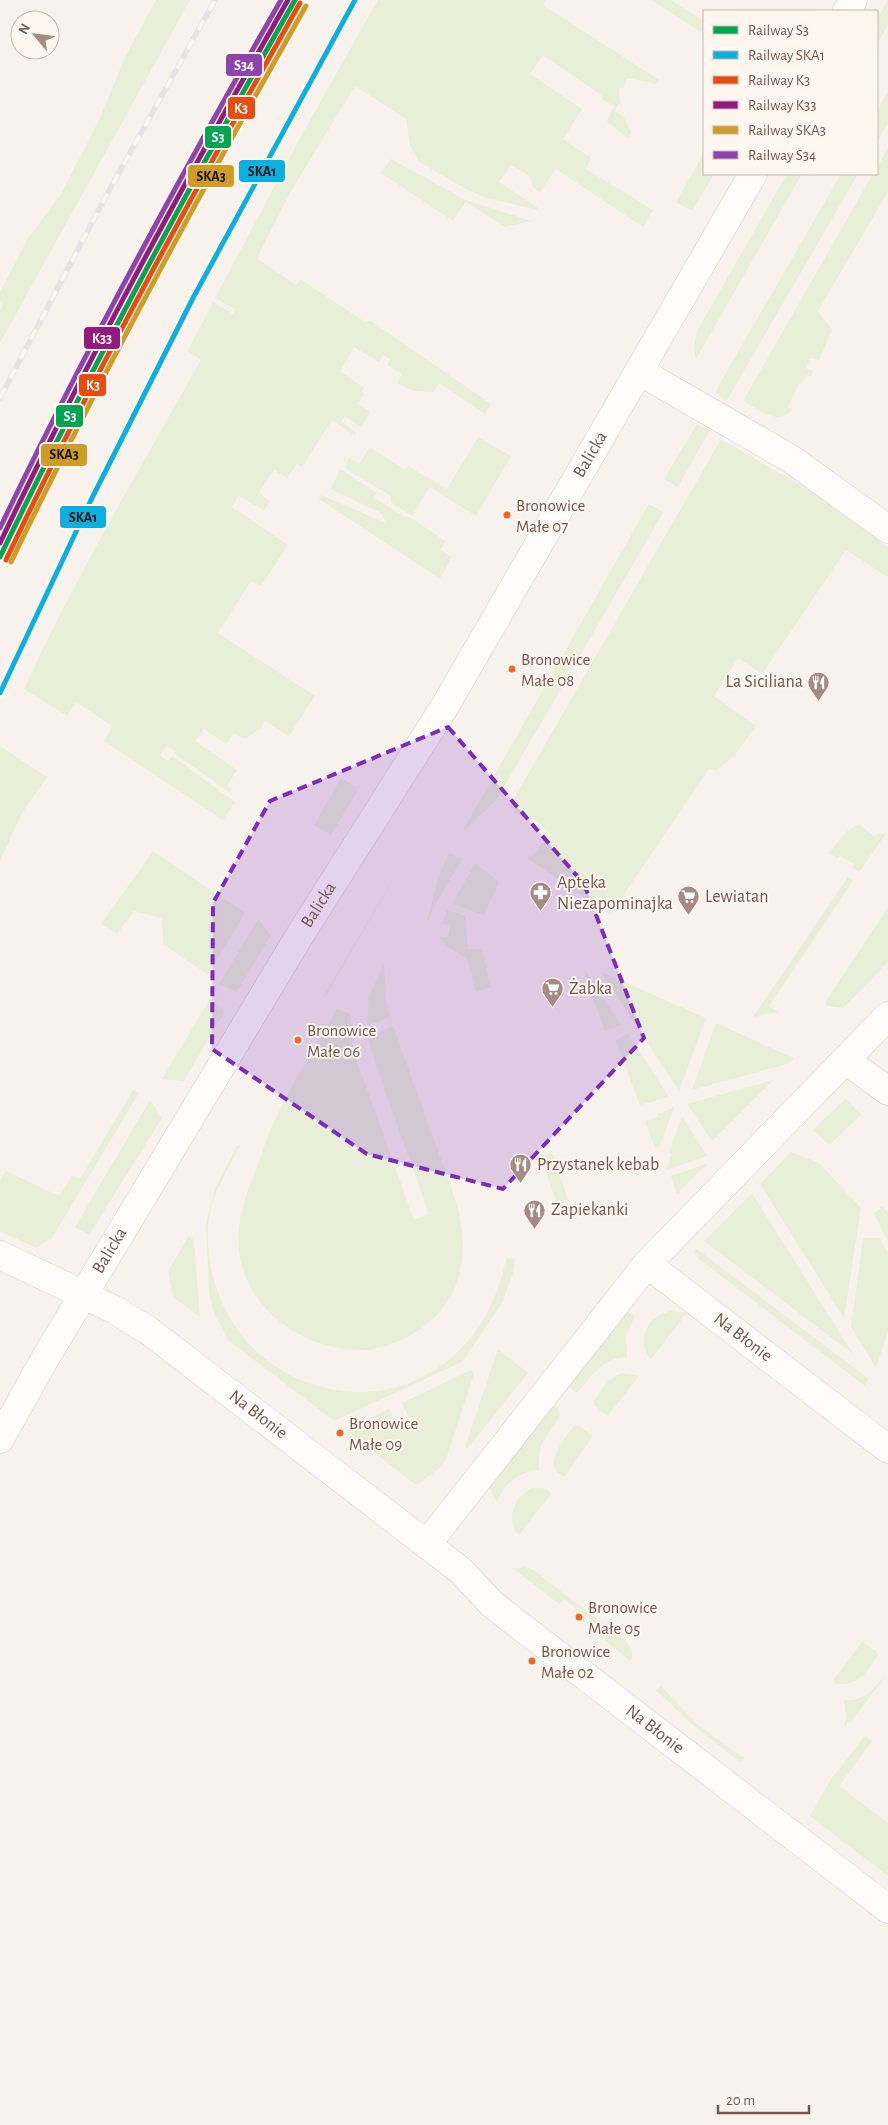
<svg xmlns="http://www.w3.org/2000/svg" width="888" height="2125" font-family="'Alegreya Sans',sans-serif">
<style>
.green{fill:#e8eed8}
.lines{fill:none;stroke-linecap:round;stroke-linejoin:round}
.minor-casing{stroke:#d6cdca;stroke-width:29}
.tertiary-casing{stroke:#d6cdca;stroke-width:29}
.minor{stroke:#fefdfc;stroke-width:28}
.tertiary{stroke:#fefdfc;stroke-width:28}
.rail-casing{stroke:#e5e3e5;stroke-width:5.5}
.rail{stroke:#fff6ef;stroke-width:4;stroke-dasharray:11;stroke-linecap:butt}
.rail-1-casing{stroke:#fff6ef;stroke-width:9}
.rail-2-casing{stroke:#fff6ef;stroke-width:9}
.rail-3-casing{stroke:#fff6ef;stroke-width:9}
.rail-4-casing{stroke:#fff6ef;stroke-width:9}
.rail-5-casing{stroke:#fff6ef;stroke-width:9}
.rail-6-casing{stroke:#fff6ef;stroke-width:9}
.rail-1{stroke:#00a651;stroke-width:5}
.rail-2{stroke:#0cb0e0;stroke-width:5}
.rail-3{stroke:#e84d0f;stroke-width:5}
.rail-4{stroke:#951a80;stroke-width:5}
.rail-5{stroke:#cf9c25;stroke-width:5}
.rail-6{stroke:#8e44ad;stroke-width:5}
.marked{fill:#7b2cbf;fill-opacity:0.2;stroke:#7b2cbf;stroke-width:4;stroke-dasharray:10 6;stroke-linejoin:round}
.bus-dot{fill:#f26522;stroke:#fff6ef;stroke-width:2}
.labels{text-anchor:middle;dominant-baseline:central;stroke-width:4;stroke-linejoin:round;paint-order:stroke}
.bus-label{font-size:17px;fill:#77554c;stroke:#fff6ef;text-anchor:start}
.street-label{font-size:18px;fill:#77554c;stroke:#fff6ef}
.poi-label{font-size:18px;fill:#77554c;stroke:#fff6ef;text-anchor:start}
.line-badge{stroke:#fff6ef;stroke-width:2}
.badge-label{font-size:14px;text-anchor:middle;font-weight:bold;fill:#fff}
.pale-badge-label{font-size:14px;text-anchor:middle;font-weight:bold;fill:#111}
</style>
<rect width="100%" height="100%" fill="#f8f2ed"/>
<path class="green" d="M 156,0 L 190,0 L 0,343 L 0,311 L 3,305 L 0,302 L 0,292 L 27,240 L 61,194 L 100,118 L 126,55 Z
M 378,0 L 546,0 L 543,5 L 659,80 L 656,84 L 627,78 L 624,88 L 619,88 L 621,105 L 618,104 L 615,111 L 624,117 L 631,132 L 628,138 L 607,122 L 614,106 L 603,100 L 601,95 L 543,55 L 530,74 L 582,109 L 563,139 L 591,158 L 586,169 L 653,210 L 643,227 L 556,169 L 540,192 L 533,187 L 530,176 L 511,165 L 499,182 L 538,208 L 537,210 L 484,197 L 468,190 L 419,162 L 410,145 L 406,119 L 355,86 L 291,191 L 257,258 L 296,285 L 300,279 L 365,322 L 371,321 L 491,404 L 485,414 L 439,383 L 434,392 L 413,391 L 397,383 L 402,374 L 387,365 L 390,359 L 383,355 L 379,362 L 354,347 L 340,371 L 364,388 L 361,392 L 364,394 L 358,404 L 370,412 L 361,428 L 345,416 L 342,421 L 356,433 L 354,435 L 332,420 L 302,467 L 297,464 L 287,478 L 274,470 L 259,492 L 270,502 L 264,510 L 238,496 L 232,507 L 288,545 L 261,586 L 251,581 L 218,633 L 315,696 L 289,736 L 265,721 L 261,728 L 245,739 L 234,733 L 226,744 L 204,729 L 195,741 L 237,770 L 227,786 L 231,790 L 229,792 L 174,753 L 175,751 L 167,746 L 160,755 L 168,761 L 172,756 L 235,802 L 223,820 L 104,741 L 112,726 L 76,702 L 67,716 L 24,689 C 76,576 140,468 201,360 L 188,351 L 213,302 L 233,314 L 235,309 L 215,298 L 306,127 Z
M 651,0 L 671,0 L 704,21 L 704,34 Z
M 888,0 L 888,25 L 877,44 L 877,19 Z
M 888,91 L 888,123 L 877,142 L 877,111 Z
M 888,148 L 888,192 L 818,311 L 832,330 L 819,360 L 810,358 L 806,368 L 813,371 L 811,377 L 806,375 L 802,384 L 799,383 L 788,407 L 792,409 C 779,427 758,409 743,401 L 873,174 L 877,174 L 877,168 Z
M 704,153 L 704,174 L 714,174 L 692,211 L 676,202 Z
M 391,159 L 466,200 L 531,221 L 505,227 L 466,202 L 453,221 L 381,173 Z
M 787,174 L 802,174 L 696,359 L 694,348 L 697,331 Z
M 841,174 L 858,174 L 726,402 L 716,392 L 720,383 Z
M 697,424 L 710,430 L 678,487 L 664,479 Z
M 478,437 L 511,456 L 476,516 L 430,487 L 412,516 L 391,502 L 391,496 L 345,468 L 349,458 L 359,464 L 370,447 L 405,470 L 408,466 L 447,489 Z
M 721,439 L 810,491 L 888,547 L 888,577 L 846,550 L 762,674 L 738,658 L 714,696 L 756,726 L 733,757 L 716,771 L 709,769 L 610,915 L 528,858 L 529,855 L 532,857 L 550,833 L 532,819 L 529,822 L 509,807 Z
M 340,469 L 376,492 L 375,498 L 405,517 L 410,517 L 445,541 L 441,550 L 452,557 L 440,579 L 319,499 L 321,495 L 386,523 L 381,513 L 331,489 Z
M 649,504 L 663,512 L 661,516 L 497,799 L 465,830 L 463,830 Z
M 0,746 L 47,777 L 22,813 L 0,861 Z
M 341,778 L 356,787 L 357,792 L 331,835 L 314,825 Z
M 859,824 L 874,836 L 881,833 L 885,835 L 859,872 L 852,867 L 854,864 L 840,856 L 838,858 L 829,853 L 847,831 Z
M 419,835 L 325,997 L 324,996 L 331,984 Z
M 153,851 L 245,913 L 208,975 L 163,944 L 162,918 L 134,911 L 117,934 L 101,924 Z
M 449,853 L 462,859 L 434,907 L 429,921 L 427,920 L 439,875 Z
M 475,863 L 499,882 L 484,915 L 452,904 Z
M 848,877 L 853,881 L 769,1006 L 778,1012 L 753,1017 Z
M 888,907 L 888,962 L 843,1008 L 826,1006 L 825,1002 Z
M 447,910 L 465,916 L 468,949 L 482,949 L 491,987 L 476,992 L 468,961 L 441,941 L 440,937 L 448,938 L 450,925 L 442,924 Z
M 258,919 L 271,935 L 237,992 L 219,984 Z
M 384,964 L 386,998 L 390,1017 L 367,1026 L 369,996 Z
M 583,971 L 586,971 L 621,1025 L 605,1031 Z
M 601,972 L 706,1018 L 679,1091 L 609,984 Z
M 210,999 L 225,1011 L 184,1081 L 162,1079 Z
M 337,1009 L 351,1014 L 352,1042 L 357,1061 L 414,1220 L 429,1214 L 376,1066 L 368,1037 L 393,1026 L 455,1198 C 473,1255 461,1312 403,1339 C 392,1344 379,1349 367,1350 C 299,1353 231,1300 239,1228 C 241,1206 249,1187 257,1167 C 264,1147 271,1126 281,1107 C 298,1073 319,1041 337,1009 Z
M 716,1023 L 794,1058 L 790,1063 L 692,1090 Z
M 628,1034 L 669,1097 L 640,1105 L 615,1040 Z
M 773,1080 L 712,1141 L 687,1104 Z
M 133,1090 L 139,1093 L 52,1238 L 36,1248 L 0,1231 L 0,1180 L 6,1171 L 59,1196 L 72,1176 L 80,1179 Z
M 846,1098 L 861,1115 L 829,1145 L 813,1130 Z
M 150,1100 L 162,1118 L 89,1235 L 75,1227 Z
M 674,1107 L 660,1146 L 655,1148 L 645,1121 L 658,1117 L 658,1114 Z
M 682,1116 L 707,1156 L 666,1170 L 672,1154 L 669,1152 Z
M 238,1145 L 240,1146 C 230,1165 217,1186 211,1207 C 205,1233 208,1265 217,1290 C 230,1329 260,1362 298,1379 C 396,1420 488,1359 506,1258 L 515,1259 L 513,1273 L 503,1301 L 462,1362 L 334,1421 L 228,1340 L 214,1313 L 209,1293 L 206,1224 L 215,1188 Z
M 552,1152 L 568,1199 L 557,1203 L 540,1157 Z
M 791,1152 L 819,1163 L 861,1208 L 844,1318 L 760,1184 Z
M 707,1164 L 677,1194 L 671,1176 Z
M 752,1193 L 853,1354 L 704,1241 Z
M 882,1206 L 888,1213 L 888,1242 L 874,1214 Z
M 189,1236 L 194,1240 L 200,1317 L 173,1297 L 168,1271 Z
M 863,1238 L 880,1238 L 888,1253 L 888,1331 L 876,1368 L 851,1327 Z
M 697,1249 L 869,1379 L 865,1386 L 699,1259 L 694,1252 Z
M 626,1311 L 635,1316 L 626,1336 L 627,1357 C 603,1357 592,1376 577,1393 L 568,1386 Z
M 671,1311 L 687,1313 L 651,1359 C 640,1350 643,1332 650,1323 C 655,1316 664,1313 671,1311 Z
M 498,1349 L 528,1373 L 467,1449 L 465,1447 Z
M 471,1370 L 474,1374 L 446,1459 L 440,1468 L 416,1485 L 345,1430 L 389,1409 L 399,1428 L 411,1422 L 402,1403 Z
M 621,1373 L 639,1376 L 608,1416 L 595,1406 L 594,1400 C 602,1389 608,1379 621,1373 Z
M 553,1406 L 558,1408 L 560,1416 C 546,1440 538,1439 539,1470 C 519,1472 505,1482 497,1502 L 489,1487 Z
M 574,1426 L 579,1426 L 593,1436 L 565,1476 C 539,1469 566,1436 574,1426 Z
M 533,1488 L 547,1489 L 551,1494 L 519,1535 C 504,1520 515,1494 533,1488 Z
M 524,1567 L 532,1569 L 625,1640 L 632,1650 L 632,1659 L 630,1661 L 593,1630 L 596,1624 L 564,1599 L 559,1604 L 514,1569 Z
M 862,1642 L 876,1651 L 878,1656 L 876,1659 C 863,1675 858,1686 835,1684 L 834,1679 Z
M 887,1674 L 850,1723 L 848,1722 L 844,1727 L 846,1716 L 844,1700 C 863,1703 876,1686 887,1674 Z
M 661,1686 L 697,1724 L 744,1758 L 740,1762 L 696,1728 L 656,1690 Z
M 865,1736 L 872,1741 L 839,1786 L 888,1823 L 888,1876 L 810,1816 L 831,1779 Z"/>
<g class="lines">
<defs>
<g id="minor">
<path d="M 639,371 L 791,459 L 888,529"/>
<path d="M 845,1060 L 888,1091"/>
<path d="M 0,1255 L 84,1295"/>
<path id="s1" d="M 647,1264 L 888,1449"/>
<path d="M 427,1544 L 647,1264 L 888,1016"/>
</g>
<g id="tertiary">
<path d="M 847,11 L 853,0"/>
<path id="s2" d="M 84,1295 L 115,1310 L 149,1331 L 460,1570 L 493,1605 L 888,1909"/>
<path id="s3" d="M 0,1439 L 46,1357 L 300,935 L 445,706 L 753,174"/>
</g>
</defs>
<use href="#minor" class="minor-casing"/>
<use href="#tertiary" class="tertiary-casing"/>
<use href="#minor" class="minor"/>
<use href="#tertiary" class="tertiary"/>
<defs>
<path id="rail" d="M 0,398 L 106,196 L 215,0"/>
</defs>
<use href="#rail" class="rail-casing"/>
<use href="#rail" class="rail"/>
<defs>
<path id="rail-1" d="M 0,557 C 91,367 191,183 295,0"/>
<path id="rail-2" d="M 0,693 L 91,500 L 193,298 L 355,0"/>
<path id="rail-3" d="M 6,560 C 96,370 197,186 300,3"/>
<path id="rail-4" d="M 0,543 C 88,358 187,178 288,0"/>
<path id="rail-5" d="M 11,562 C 102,373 202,189 306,6"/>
<path id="rail-6" d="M 0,528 C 86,348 182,173 281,0"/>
</defs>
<use href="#rail-1" class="rail-1-casing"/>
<use href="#rail-2" class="rail-2-casing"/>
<use href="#rail-3" class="rail-3-casing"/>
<use href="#rail-4" class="rail-4-casing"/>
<use href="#rail-5" class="rail-5-casing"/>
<use href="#rail-6" class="rail-6-casing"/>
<use href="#rail-1" class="rail-1"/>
<use href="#rail-2" class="rail-2"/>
<use href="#rail-3" class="rail-3"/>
<use href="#rail-4" class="rail-4"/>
<use href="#rail-5" class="rail-5"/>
<use href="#rail-6" class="rail-6"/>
</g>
<path class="marked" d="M 448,727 L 584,884 L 644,1038 L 503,1189 L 367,1154 L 212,1049 L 213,903 L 270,801 Z"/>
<defs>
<symbol id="restaurant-pin" viewBox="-11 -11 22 30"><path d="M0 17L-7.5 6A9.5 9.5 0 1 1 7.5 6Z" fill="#a48c84" stroke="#fff6ef"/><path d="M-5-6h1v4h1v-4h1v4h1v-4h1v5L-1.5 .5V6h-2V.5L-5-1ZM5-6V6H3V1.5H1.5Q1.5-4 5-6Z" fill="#fff"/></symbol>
<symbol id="pharmacy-pin" viewBox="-11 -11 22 30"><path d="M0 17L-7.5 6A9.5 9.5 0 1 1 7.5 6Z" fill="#a48c84" stroke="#fff6ef"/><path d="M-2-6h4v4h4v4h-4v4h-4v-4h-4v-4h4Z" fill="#fff"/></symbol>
<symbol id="supermarket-pin" viewBox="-11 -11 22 30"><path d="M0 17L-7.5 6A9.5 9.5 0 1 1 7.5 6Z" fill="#a48c84" stroke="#fff6ef"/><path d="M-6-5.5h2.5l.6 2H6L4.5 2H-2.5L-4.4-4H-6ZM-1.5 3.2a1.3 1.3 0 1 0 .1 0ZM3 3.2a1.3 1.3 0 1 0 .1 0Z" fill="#fff"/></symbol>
</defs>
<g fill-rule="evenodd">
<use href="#restaurant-pin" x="806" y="670" width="25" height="34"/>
<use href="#pharmacy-pin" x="528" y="880" width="25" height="34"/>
<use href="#supermarket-pin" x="676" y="884" width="25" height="34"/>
<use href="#supermarket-pin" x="540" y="976" width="25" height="34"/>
<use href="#restaurant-pin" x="508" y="1152" width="25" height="34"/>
<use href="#restaurant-pin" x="522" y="1198" width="25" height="34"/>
</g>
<g class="bus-dot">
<circle cx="507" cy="515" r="4.5"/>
<circle cx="512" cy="669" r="4.5"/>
<circle cx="298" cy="1040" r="4.5"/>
<circle cx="340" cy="1433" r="4.5"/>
<circle cx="579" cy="1617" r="4.5"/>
<circle cx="532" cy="1661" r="4.5"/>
</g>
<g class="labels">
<g class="bus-label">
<text x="516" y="505">Bronowice<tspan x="516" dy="21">Małe 07</tspan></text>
<text x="521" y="659">Bronowice<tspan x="521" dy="21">Małe 08</tspan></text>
<text x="307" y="1030">Bronowice<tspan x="307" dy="21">Małe 06</tspan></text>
<text x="349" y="1423">Bronowice<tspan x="349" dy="21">Małe 09</tspan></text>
<text x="588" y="1607">Bronowice<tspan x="588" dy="21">Małe 05</tspan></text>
<text x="541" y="1651">Bronowice<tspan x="541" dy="21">Małe 02</tspan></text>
</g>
<g class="street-label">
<text stroke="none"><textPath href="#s3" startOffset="1148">Balicka</textPath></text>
<text stroke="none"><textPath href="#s3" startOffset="622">Balicka</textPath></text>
<text stroke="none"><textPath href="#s3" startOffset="218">Balicka</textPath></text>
<text stroke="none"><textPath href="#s1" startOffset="121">Na Błonie</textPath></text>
<text stroke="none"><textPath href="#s2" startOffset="212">Na Błonie</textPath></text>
<text stroke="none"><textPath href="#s2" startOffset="719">Na Błonie</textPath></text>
</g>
<g class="poi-label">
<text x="803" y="682" text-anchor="end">La Siciliana</text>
<text x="557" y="883">Apteka<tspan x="557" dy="21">Niezapominajka</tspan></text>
<text x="705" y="897">Lewiatan</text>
<text x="569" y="989">Żabka</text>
<text x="537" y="1165">Przystanek kebab</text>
<text x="551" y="1210">Zapiekanki</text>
</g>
</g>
<g class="line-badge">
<rect x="225" y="53" width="38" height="24" rx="5" fill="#8e44ad"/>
<rect x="227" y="96" width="29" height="24" rx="5" fill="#e84d0f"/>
<rect x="204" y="125" width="28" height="24" rx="5" fill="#00a651"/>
<rect x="238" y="159" width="48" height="24" rx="5" fill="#0cb0e0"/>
<rect x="187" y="164" width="48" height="24" rx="5" fill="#cf9c25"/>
<rect x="83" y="326" width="38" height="24" rx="5" fill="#951a80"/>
<rect x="78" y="373" width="29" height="24" rx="5" fill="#e84d0f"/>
<rect x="55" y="404" width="29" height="24" rx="5" fill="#00a651"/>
<rect x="40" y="443" width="48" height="24" rx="5" fill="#cf9c25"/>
<rect x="59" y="505" width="48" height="24" rx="5" fill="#0cb0e0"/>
</g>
<g class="badge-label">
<text x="244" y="70">S34</text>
<text x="241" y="113">K3</text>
<text x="218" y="142">S3</text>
<text x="102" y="343">K33</text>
<text x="93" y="390">K3</text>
<text x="70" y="421">S3</text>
</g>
<g class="pale-badge-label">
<text x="262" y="176">SKA1</text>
<text x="211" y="181">SKA3</text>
<text x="64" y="459">SKA3</text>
<text x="83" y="522">SKA1</text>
</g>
<rect x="703" y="10" width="175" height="165" fill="#fff6ef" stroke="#c9b6ae"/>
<rect x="713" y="26" width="25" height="8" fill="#00a651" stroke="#c9b6ae"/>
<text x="748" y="35" font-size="15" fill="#77554c">Railway S3</text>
<rect x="713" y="51" width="25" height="8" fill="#0cb0e0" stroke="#c9b6ae"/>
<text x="748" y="60" font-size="15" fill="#77554c">Railway SKA1</text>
<rect x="713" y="76" width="25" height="8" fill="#e84d0f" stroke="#c9b6ae"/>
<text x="748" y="85" font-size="15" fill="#77554c">Railway K3</text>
<rect x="713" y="101" width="25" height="8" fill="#951a80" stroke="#c9b6ae"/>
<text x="748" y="110" font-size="15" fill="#77554c">Railway K33</text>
<rect x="713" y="126" width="25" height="8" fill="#cf9c25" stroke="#c9b6ae"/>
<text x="748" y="135" font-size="15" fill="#77554c">Railway SKA3</text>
<rect x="713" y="151" width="25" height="8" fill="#8e44ad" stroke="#c9b6ae"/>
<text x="748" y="160" font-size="15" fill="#77554c">Railway S34</text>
<g transform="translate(35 35) rotate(299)"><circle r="24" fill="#fff6ef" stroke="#c9b6ae"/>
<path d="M0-4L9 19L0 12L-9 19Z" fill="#a48c84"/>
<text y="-8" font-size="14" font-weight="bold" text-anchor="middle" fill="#77554c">N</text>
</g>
<path d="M718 2105v8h91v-8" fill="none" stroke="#77554c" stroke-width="2.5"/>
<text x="726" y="2105" font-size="15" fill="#77554c" stroke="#fff6ef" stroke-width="4" paint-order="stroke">20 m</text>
</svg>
